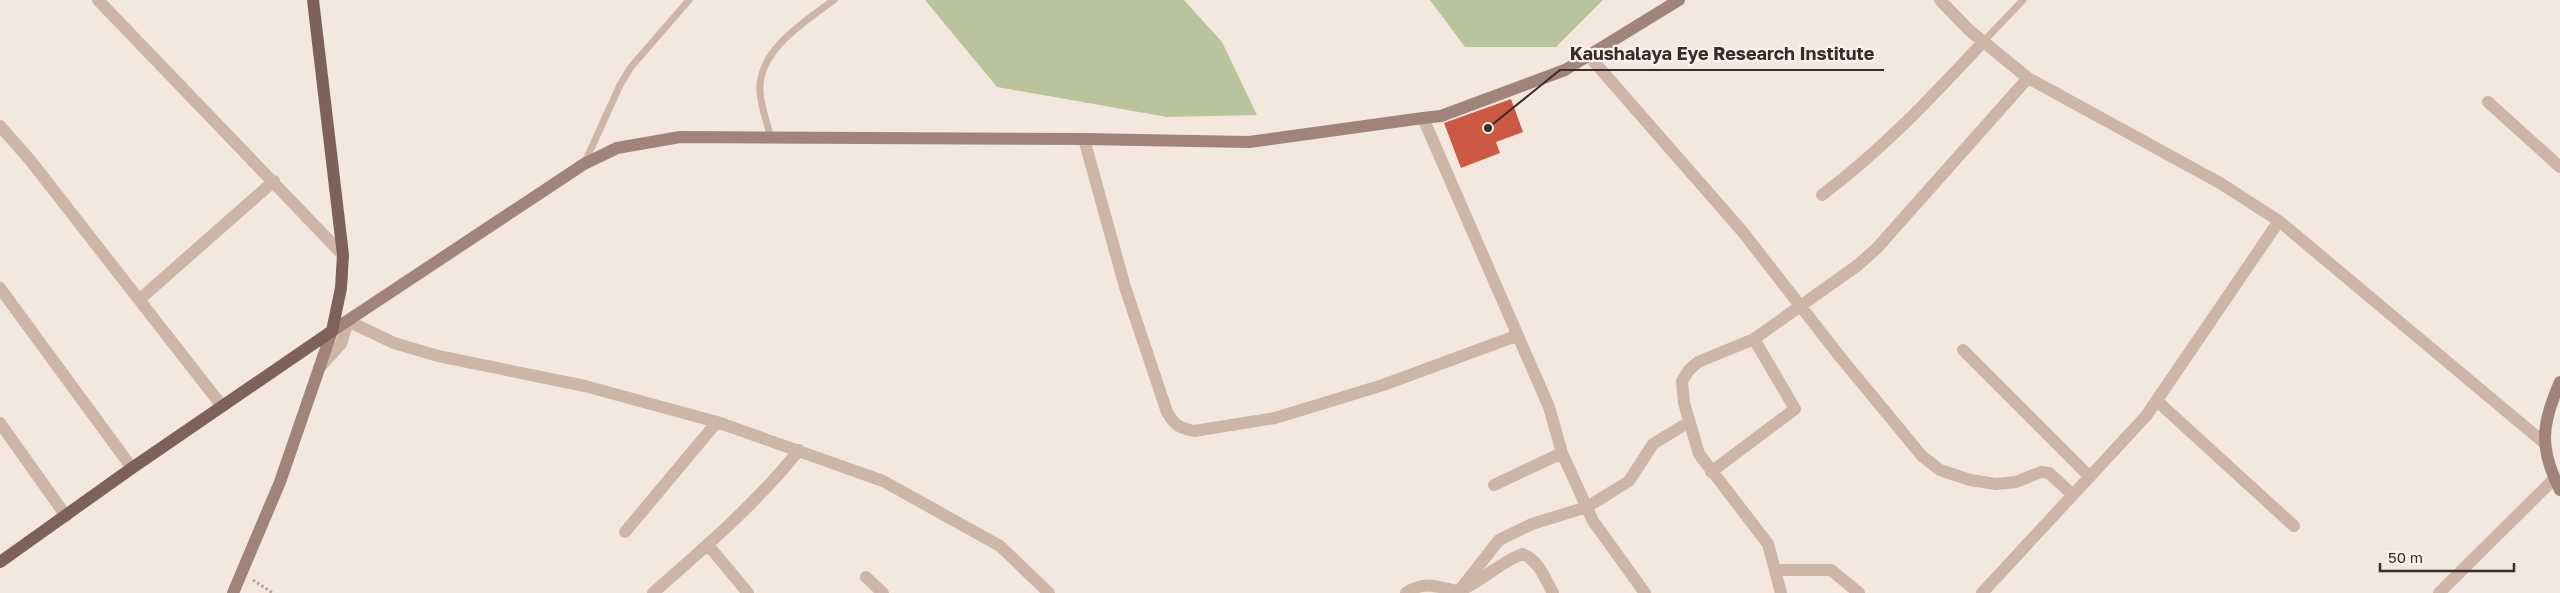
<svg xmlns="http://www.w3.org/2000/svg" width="2560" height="593" font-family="'Golos Text',sans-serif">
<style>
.green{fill:#bac49c}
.building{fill:#cb5943}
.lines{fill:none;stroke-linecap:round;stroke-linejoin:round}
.path{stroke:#b9a092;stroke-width:3;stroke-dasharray:2.5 2.5;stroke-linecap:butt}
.lane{stroke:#cdb6a8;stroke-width:7}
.street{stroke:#cdb6a8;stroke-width:12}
.secondary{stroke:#a08479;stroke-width:12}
.primary{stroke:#7c6259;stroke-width:12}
.leader{fill:none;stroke:#392c29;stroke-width:2}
.callout-dot{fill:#392c29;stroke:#fbf2ea;stroke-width:2}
.callout-label{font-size:18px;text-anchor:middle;font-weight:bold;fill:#392c29;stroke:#fbf2ea;stroke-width:4.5;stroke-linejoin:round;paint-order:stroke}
</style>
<rect width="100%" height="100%" fill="#f4e7dd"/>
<path class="green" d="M 925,0 L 1184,0 L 1222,42 L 1257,115 L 1167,117 L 997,87 Z
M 1430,0 L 1603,0 L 1556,47 L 1465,47 Z"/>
<path class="building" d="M 1511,99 L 1523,132 L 1496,142 L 1500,153 L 1461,168 L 1444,123 Z"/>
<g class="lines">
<path class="path" d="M 253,580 L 273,593"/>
<path class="lane" d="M 1983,42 L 2023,0
M 771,138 C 767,123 761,107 760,92 C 757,51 804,22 834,0
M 585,162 L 620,85 L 631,67 L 689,0"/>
<path class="street" d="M 98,0 L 343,255
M 1940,0 L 1969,30 L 2028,78 L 2220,183 L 2279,221 L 2543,442
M 1589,56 L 1742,231 L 1841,358 L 1922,456 L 1940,470 L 1970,480 L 1996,484 L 2016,482 L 2041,472 L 2049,473 L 2073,495
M 2488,102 L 2560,167
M 1423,118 L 1549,407 L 1562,453 L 1593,521 L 1645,593
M 0,126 L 30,160 L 222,406
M 1084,139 L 1125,287 L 1167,412 C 1174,425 1180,428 1194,431 L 1275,418 L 1383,385 L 1516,336
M 1822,195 C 1883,149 1931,98 1983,42
M 0,288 L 132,468
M 140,299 L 274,181
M 1963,350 L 2090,477
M 319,368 L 341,344 L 348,321 L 394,343 L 438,356 L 585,386 L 717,422 L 883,481 L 1000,546 L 1049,593
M 2157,401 L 2294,526
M 0,423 L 66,516
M 1711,472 L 1795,409 L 1754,339
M 1494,485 L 1562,453
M 625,532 L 717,422
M 708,545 L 748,593
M 1776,570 L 1831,570 L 1859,593
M 866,577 L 883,593
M 1459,591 L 1499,540 L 1532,524 L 1587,507 L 1629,481 L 1653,444 L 1689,422
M 653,593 C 704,548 757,503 799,450
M 1406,593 C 1426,579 1439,588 1459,591 C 1482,581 1499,563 1522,554 C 1539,560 1545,579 1553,593
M 1781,593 L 1768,544 L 1699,454 L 1684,403 L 1682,381 L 1689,370 L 1698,362 L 1754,339 L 1858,265 L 1877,248 L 2028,78
M 1982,593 L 2146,416 L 2279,221
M 2439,593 L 2554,479"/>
<path class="secondary" d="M 2560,382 C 2541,425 2539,448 2560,490
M 233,593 L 280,482 L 332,331 L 584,164 L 617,148 L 680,137 L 1084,139 L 1249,142 L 1423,118 L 1441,116 L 1565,70 L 1679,0"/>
<path class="primary" d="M 0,562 L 132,468 L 332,331 L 341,288 L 343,255 L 313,0"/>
</g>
<path class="leader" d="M1488 128L1560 70H1884"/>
<circle class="callout-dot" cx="1488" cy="128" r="5"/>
<g class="callout-label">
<text x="1722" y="60">Kaushalaya Eye Research Institute</text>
</g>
<path d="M2380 563v8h134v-8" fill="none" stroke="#392c29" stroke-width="2.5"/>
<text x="2388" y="563" font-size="15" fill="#392c29" stroke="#fbf2ea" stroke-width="4" paint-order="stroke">50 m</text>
</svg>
